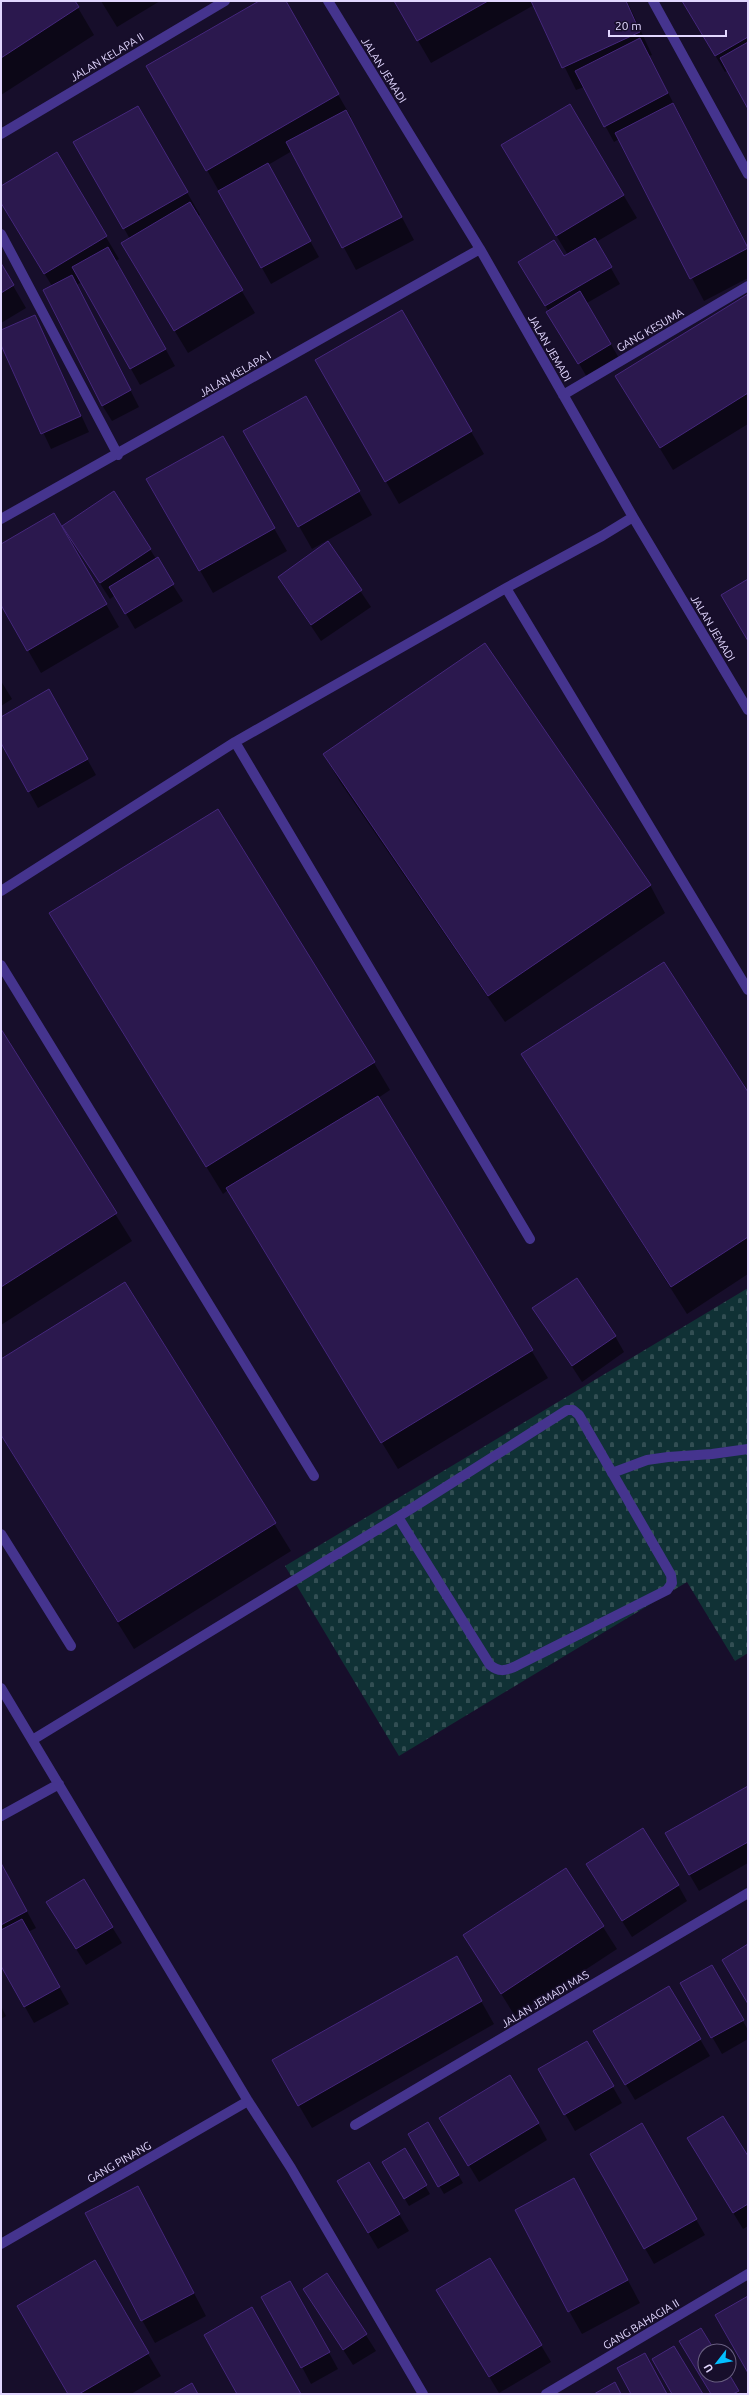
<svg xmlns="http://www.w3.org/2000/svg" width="749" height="2395" font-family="Ubuntu,sans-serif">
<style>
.cemetery{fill:url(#cemetery-stones)}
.shadow{fill:#0007}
.building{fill:#2b184e;stroke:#45277c}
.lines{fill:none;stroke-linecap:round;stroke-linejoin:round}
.minor{stroke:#45348e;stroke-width:10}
.labels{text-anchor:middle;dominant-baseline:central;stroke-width:3.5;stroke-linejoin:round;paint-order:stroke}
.street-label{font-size:11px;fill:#e2d7ff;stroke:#170e2b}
</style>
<defs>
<pattern id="cemetery-stones" width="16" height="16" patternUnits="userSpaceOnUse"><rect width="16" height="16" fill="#103135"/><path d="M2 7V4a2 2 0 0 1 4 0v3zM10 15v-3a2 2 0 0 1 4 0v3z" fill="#324e53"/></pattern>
</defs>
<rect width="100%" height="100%" fill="#170e2b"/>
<path class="cemetery" d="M 748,1288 L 748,1653 L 735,1661 L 687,1582 L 399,1756 L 285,1566 Z"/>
<path class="shadow" d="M 1,1 L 74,1 L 94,35 L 1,95 Z
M 101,1 L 160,1 L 117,27 Z
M 261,1 L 284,1 L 351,117 L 349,118 L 414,240 L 356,270 L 292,151 L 268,165 L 319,257 L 271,284 L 207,170 Z
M 395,1 L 627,1 L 652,55 L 649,56 L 748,247 L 748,278 L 704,301 L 619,139 L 614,142 L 584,87 L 576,90 L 534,5 L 431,63 Z
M 683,1 L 748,1 L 748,107 L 728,70 L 725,72 Z
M 570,105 L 637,218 L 596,242 L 620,284 L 587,303 L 620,360 L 588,379 L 520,262 L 564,258 L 568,255 L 515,167 Z
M 138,107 L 200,215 L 197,217 L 255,313 L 188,353 L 136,266 L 130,239 L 75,142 Z
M 56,153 L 119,259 L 116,261 L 175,366 L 140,385 L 82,282 L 76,285 L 139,407 L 112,421 L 102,405 L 52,286 L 1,202 L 1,187 Z
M 1,265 L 26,308 L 1,323 Z
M 748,295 L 748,424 L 673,470 L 629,398 Z
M 401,311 L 484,454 L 399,504 L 316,360 Z
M 35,316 L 89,432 L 51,449 L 1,343 L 1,331 Z
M 305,397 L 372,515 L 312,549 L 245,431 Z
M 222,437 L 287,551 L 213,593 L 148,480 Z
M 114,493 L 183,601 L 135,629 L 115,595 L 110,599 L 63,526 Z
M 54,514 L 119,627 L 41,673 L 1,603 L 1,545 Z
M 328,543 L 371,607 L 321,641 L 279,578 Z
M 1,681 L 12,699 L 1,706 Z
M 58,707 L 96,775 L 38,808 L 1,741 L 1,718 Z
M 324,754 L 650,885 L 665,913 L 505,1022 L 340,782 Z
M 217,811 L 374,1063 L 390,1090 L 378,1098 L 548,1378 L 398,1469 L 228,1190 L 223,1194 L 51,914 Z
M 1,1031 L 132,1241 L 1,1325 Z
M 522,1054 L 748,1094 L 748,1274 L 687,1314 Z
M 125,1283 L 291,1551 L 134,1649 L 1,1435 L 1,1360 Z
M 534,1308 L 615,1336 L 624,1352 L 582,1382 Z
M 748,1787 L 748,1863 L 699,1891 L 666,1834 Z
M 1,1864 L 36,1928 L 28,1932 L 69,2004 L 34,2023 L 1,1964 Z
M 566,1869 L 617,1949 L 515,2016 L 464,1935 Z
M 597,1881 L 678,1885 L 687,1901 L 632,1937 Z
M 57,1918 L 112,1927 L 122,1943 L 86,1965 Z
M 456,1957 L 494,2024 L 312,2128 L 273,2061 Z
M 711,1966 L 748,2030 L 748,2039 L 722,2054 L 681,1983 Z
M 669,1987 L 710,2056 L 635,2100 L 604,2048 Z
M 1,2006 L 6,2016 L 1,2019 Z
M 587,2042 L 622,2103 L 575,2131 L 540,2070 Z
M 428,2123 L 463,2183 L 444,2194 L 409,2134 Z
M 538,2123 L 547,2140 L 479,2182 L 450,2134 Z
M 642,2125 L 705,2235 L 654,2264 L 591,2154 Z
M 404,2150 L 430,2194 L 409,2206 L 383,2162 Z
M 698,2155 L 748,2158 L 748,2226 L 743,2229 Z
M 138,2187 L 206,2316 L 155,2343 L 142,2320 Z
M 347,2197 L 399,2214 L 409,2231 L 378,2249 Z
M 586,2202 L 640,2303 L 582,2334 L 569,2311 Z
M 490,2260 L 551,2362 L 499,2393 L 447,2307 Z
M 94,2262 L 161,2376 L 131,2394 L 69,2394 Z
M 327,2274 L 376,2351 L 353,2365 L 304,2289 Z
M 299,2298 L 338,2369 L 311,2384 L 302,2367 Z
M 680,2341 L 714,2351 L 705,2351 L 705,2375 L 728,2375 L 740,2394 L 712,2394 Z"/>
<path class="building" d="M 1,1 L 75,1 L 79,7 L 1,58 Z
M 259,1 L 286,1 L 339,94 L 206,171 L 146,66 Z
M 394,1 L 488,1 L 417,41 Z
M 531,1 L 626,1 L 640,32 L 562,68 Z
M 682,1 L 748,1 L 748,37 L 715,56 Z
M 640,38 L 668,93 L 604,127 L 575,71 Z
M 748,42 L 748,109 L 720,58 Z
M 673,103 L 748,248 L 690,279 L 615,133 Z
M 570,104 L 624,195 L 556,236 L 501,145 Z
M 138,106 L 188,192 L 123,229 L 73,142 Z
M 346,110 L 402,217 L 342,248 L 286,142 Z
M 57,152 L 107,236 L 44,274 L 1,203 L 1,186 Z
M 268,163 L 311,241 L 261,268 L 218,191 Z
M 190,202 L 243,290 L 174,331 L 121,243 Z
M 595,238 L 612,267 L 545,306 L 518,262 L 554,240 L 564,256 Z
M 108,247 L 166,349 L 130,369 L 72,267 Z
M 1,263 L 14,285 L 1,293 Z
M 72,275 L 131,390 L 102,406 L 43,290 Z
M 580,291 L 611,344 L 578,364 L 546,312 Z
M 748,294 L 748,393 L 660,448 L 615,376 Z
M 402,310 L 472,431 L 385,482 L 315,360 Z
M 35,315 L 81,416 L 41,434 L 1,345 L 1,330 Z
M 306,396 L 360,491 L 298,527 L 243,431 Z
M 223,436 L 275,528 L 199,571 L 146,479 Z
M 114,491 L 151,549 L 100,583 L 62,526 Z
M 54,513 L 107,604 L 27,651 L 1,605 L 1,544 Z
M 328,541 L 362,590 L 311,625 L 278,577 Z
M 158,557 L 174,584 L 125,614 L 109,587 Z
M 748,579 L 748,641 L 721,595 Z
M 485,643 L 651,885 L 488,996 L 323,754 Z
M 49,689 L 88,759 L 28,792 L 1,743 L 1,717 Z
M 218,809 L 375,1062 L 206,1167 L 49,913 Z
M 664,962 L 748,1092 L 748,1237 L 671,1287 L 521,1054 Z
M 1,1029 L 117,1213 L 1,1287 Z
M 378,1096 L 533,1350 L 381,1443 L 226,1188 Z
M 577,1278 L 616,1336 L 572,1366 L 532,1308 Z
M 125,1282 L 276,1523 L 118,1622 L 1,1435 L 1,1359 Z
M 748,1786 L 748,1842 L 689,1875 L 665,1833 Z
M 643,1828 L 679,1885 L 622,1921 L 586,1864 Z
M 1,1863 L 27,1911 L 1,1925 Z
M 566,1868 L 604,1926 L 501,1994 L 463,1935 Z
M 84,1879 L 113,1927 L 76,1949 L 46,1902 Z
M 22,1919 L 60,1987 L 24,2007 L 1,1966 L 1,1930 Z
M 748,1944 L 748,2004 L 722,1960 Z
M 457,1956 L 482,2001 L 298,2106 L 272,2060 Z
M 712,1965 L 744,2020 L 711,2038 L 680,1983 Z
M 669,1986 L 701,2039 L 625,2085 L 593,2031 Z
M 587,2041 L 614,2086 L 564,2115 L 538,2069 Z
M 510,2075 L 539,2123 L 468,2166 L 439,2118 Z
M 723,2116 L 748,2156 L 748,2204 L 733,2213 L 687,2138 Z
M 428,2122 L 459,2175 L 438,2187 L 408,2134 Z
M 642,2123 L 697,2219 L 644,2249 L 590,2154 Z
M 405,2148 L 427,2185 L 404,2199 L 382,2162 Z
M 369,2162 L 400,2214 L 368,2233 L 337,2181 Z
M 574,2178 L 628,2280 L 568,2312 L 515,2210 Z
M 138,2186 L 194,2293 L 141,2321 L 85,2213 Z
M 490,2258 L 542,2345 L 489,2377 L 436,2290 Z
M 95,2260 L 149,2353 L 79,2394 L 68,2394 L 17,2306 Z
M 327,2273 L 367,2334 L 343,2350 L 303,2289 Z
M 290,2281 L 330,2352 L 301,2368 L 261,2297 Z
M 748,2296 L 748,2373 L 715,2315 Z
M 252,2307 L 301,2394 L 237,2394 L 204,2335 Z
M 701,2328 L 715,2351 L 705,2351 L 705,2375 L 729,2374 L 739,2391 L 733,2394 L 711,2394 L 679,2341 Z
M 674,2346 L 703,2394 L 672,2394 L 652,2359 Z
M 645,2353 L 667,2394 L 631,2394 L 617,2368 Z
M 615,2382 L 621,2394 L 594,2394 Z
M 192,2383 L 198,2394 L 173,2394 Z"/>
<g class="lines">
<path class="minor" d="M 328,1 L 480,249 L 633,517 L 748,710
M 653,1 L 748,174
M 1,134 L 225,1
M 1,234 L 118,455
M 563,395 L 748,286
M 1,519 L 480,249
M 506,588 L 748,990
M 235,742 L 530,1239
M 1,891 L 235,742 L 506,588 L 602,536 L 633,517
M 1,965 L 314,1476
M 612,1473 L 647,1460 L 668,1457 L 712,1454 L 748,1449
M 1,1534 L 71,1646
M 1,1688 L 248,2101 L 291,2168 L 423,2394
M 34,1739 L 398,1517 L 567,1410 L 573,1410 L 579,1415 L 671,1575 L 672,1583 L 667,1590 L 514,1667 C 504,1671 499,1672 490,1665 L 398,1517
M 1,1816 L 59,1784
M 355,2125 L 748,1893
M 1,2244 L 248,2101
M 546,2394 L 748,2274"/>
</g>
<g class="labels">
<g class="street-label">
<text transform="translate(107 57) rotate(-31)">JALAN KELAPA II</text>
<text transform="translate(384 70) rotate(58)">JALAN JEMADI</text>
<text transform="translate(650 330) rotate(-30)">GANG KESUMA</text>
<text transform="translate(550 348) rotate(60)">JALAN JEMADI</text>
<text transform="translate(235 374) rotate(-30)">JALAN KELAPA I</text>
<text transform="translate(713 628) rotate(59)">JALAN JEMADI</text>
<text transform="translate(545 1999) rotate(-31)">JALAN JEMADI MAS</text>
<text transform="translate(119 2162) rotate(-30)">GANG PINANG</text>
<text transform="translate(641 2324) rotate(-31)">GANG BAHAGIA II</text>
</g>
</g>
<rect width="749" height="2395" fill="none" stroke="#e2d7ff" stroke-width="4"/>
<g transform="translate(717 2363) rotate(239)"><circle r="19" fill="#170e2b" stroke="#685e80"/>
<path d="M0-3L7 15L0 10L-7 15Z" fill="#03bfff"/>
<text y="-6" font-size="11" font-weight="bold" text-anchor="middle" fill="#e2d7ff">U</text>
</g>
<path d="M609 30v6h117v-6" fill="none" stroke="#e2d7ff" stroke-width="2"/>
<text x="615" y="30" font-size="12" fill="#e2d7ff" stroke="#170e2b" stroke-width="3" paint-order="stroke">20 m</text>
</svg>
